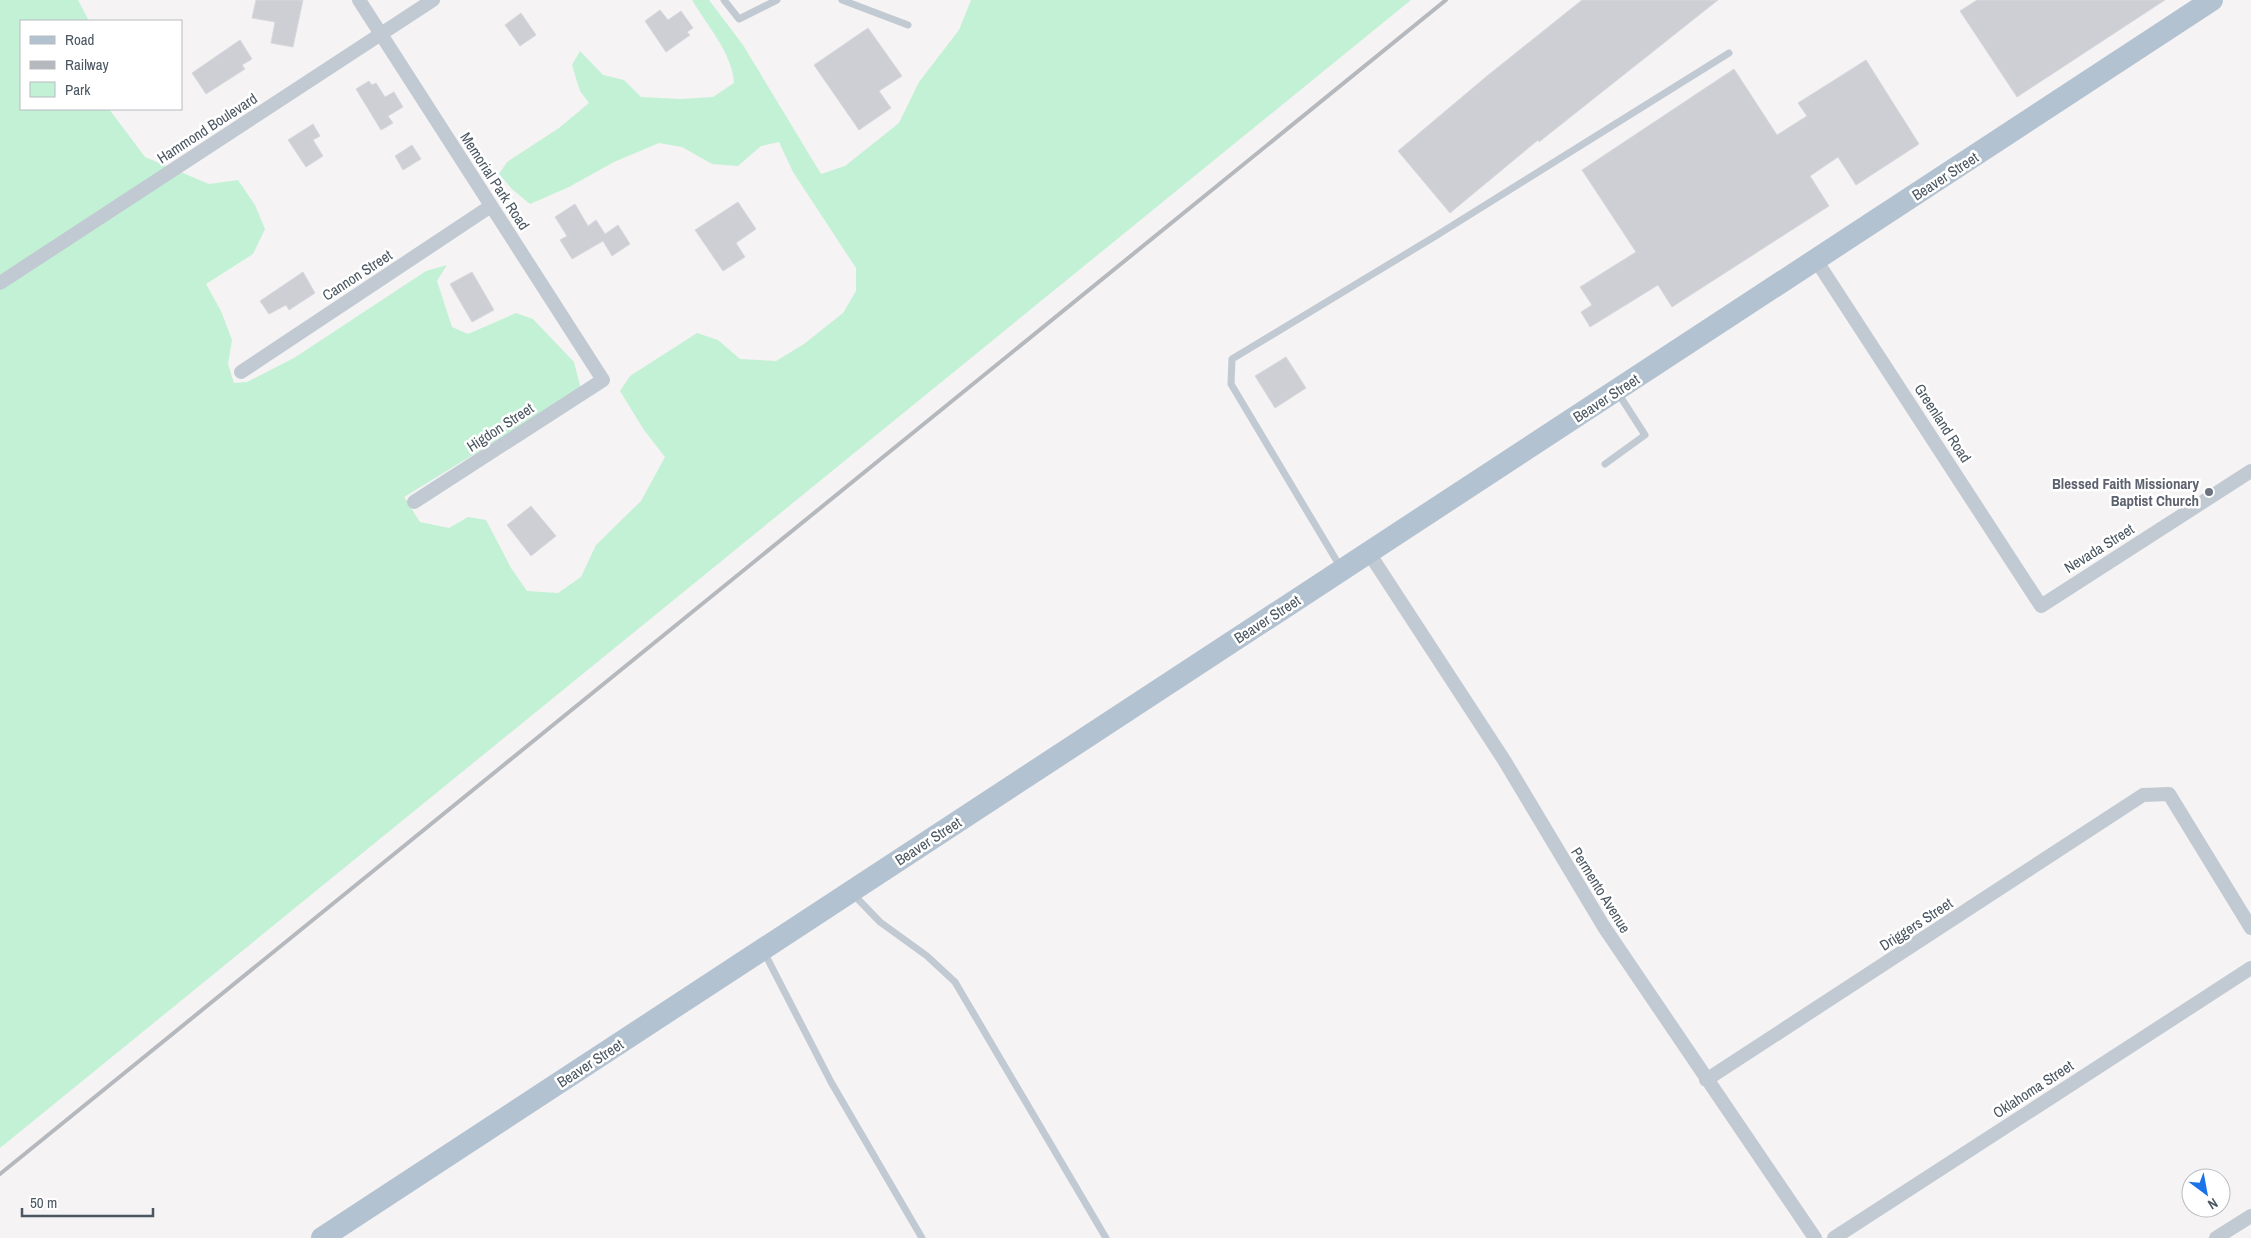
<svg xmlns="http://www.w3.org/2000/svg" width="2251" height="1238" font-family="'Archivo Narrow',sans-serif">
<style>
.green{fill:#c3f1d5}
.building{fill:#cdcfd5;stroke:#d7d9de}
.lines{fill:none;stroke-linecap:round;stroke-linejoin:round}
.lane{stroke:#c1cad2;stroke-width:7}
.street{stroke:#c1cad2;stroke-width:14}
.primary{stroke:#b3c2d1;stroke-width:22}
.rail{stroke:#b5b8bd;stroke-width:4}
.worship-dot{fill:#6b7280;stroke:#fff;stroke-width:2}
.labels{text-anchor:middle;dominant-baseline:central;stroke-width:5;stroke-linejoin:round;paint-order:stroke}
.street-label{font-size:15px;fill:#4a5661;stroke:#fff}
.worship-label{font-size:15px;font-weight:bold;fill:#5b616d;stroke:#fff;text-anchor:end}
</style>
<rect width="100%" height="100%" fill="#f5f3f3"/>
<path class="green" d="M 0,0 L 78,0 L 89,21 L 21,21 L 21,109 L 109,109 L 145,157 L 209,184 L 238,180 L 255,205 L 265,229 L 253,254 L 206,284 L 221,311 L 232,340 L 228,364 L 234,383 L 247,382 L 294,358 L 426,271 L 447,265 L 437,281 L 452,327 L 468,334 L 516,313 L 533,319 L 574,362 L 581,389 L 404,497 L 420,522 L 449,528 L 468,517 L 486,520 L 511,568 L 527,591 L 558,593 L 581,577 L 596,545 L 641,501 L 665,457 L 644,430 L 620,391 L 630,376 L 697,333 L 718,340 L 740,359 L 776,361 L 804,344 L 843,313 L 856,291 L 856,268 L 793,172 L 779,142 L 761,146 L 738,166 L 712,164 L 682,147 L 659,143 L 614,162 L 569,187 L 530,204 L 512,189 L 499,174 L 507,162 L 559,128 L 589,103 L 580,91 L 572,65 L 580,51 L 603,75 L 624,80 L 641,97 L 680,99 L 713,97 L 734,83 C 733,54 706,24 692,0 L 709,0 L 743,45 L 821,174 L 845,166 L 899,123 L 919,82 L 959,30 L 971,0 L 1411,0 L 0,1148 Z"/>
<path class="building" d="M 256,0 L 303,0 L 293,47 L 271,43 L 275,22 L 252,18 Z
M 1582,0 L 1718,0 L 1539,142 L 1538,140 L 1450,213 L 1398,151 L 1487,76 Z
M 1977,0 L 2165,0 L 2017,97 L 1960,11 Z
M 660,10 L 668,20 L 681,11 L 693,28 L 687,32 L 690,35 L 666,52 L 645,21 Z
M 521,13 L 536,35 L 520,46 L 505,25 Z
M 868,28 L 902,76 L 879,91 L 891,108 L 859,130 L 814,65 Z
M 240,40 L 252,59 L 242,65 L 245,69 L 206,94 L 192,73 Z
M 1866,60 L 1919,144 L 1856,185 L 1838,157 L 1810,176 L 1829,206 L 1672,307 L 1658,285 L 1590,327 L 1581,312 L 1592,305 L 1580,287 L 1636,252 L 1582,170 L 1734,69 L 1777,135 L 1807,116 L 1798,103 Z
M 369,81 L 372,85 L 376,83 L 385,97 L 394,92 L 403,107 L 388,116 L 393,123 L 381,130 L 356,89 Z
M 313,124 L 320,136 L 313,140 L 323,156 L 306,167 L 288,140 Z
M 412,145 L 421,159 L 403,170 L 395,156 Z
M 738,202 L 756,229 L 736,243 L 745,257 L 723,271 L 695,230 Z
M 575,204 L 588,226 L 596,220 L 605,234 L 618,225 L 630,244 L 612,256 L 603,241 L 572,259 L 560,240 L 567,236 L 555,217 Z
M 303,272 L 315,293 L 289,310 L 286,305 L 269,314 L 260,301 Z
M 472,272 L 494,310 L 472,322 L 450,284 Z
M 1286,357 L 1306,388 L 1275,408 L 1255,376 Z
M 531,506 L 556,536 L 531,556 L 507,525 Z"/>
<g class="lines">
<path class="lane" d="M 724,0 L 739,19 L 777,0
M 842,0 L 908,25
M 1605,464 L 1645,435 L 1618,393
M 1341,568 L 1231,384 L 1232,359 L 1434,237 L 1729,53
M 853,894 L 880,922 L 927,956 L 955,982 L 1106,1238
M 764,952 L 831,1082 L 922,1238"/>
<path class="street" d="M 359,0 L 603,380 L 414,502
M 1816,260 L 2041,606 L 2251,471
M 0,283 L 433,0
M 241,372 L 491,206
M 1369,553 L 1504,760 L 1604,927 L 1815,1238
M 1706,1080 L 2143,795 L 2169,794 L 2251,928
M 1834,1238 L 2251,968
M 2216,1238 L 2251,1216"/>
<path class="primary" d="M 322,1238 L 2212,0"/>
<path class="rail" d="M 0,1174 L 1446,0"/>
</g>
<circle class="worship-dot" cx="2209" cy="492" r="5"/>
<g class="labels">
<g class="street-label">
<text transform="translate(207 128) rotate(-33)">Hammond Boulevard</text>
<text transform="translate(1945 176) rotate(-33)">Beaver Street</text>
<text transform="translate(495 181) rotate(57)">Memorial Park Road</text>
<text transform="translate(357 275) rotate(-33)">Cannon Street</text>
<text transform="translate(1606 398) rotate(-33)">Beaver Street</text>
<text transform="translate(1943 423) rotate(57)">Greenland Road</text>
<text transform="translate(500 427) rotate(-33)">Higdon Street</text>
<text transform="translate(2099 548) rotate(-32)">Nevada Street</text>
<text transform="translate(1267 619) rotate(-33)">Beaver Street</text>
<text transform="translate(928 841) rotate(-33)">Beaver Street</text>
<text transform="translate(1601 890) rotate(58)">Permento Avenue</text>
<text transform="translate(1916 924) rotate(-33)">Driggers Street</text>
<text transform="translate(590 1063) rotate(-33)">Beaver Street</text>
<text transform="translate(2033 1089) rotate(-33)">Oklahoma Street</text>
</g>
<g class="worship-label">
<text x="2199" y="483">Blessed Faith Missionary<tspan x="2199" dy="17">Baptist Church</tspan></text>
</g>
</g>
<rect x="20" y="20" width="162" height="90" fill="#ffffff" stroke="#b7bbc0"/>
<rect x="30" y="36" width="25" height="8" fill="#b3c2d1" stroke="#b7bbc0"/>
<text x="65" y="45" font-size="15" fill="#4a5661">Road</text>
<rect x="30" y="61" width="25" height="8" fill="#b5b8bd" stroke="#b7bbc0"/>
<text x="65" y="70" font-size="15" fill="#4a5661">Railway</text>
<rect x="30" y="82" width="25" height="15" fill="#c3f1d5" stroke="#b7bbc0"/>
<text x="65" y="95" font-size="15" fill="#4a5661">Park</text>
<g transform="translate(2206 1193) rotate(148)"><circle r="24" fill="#ffffff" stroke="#b7bbc0"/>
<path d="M0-4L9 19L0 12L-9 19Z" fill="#1a73e8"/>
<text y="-8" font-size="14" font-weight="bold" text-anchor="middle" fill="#4a5661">N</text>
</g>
<path d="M22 1208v8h131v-8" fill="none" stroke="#4a5661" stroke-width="2.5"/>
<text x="30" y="1208" font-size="15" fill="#4a5661" stroke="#ffffff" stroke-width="4" paint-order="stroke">50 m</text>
</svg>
